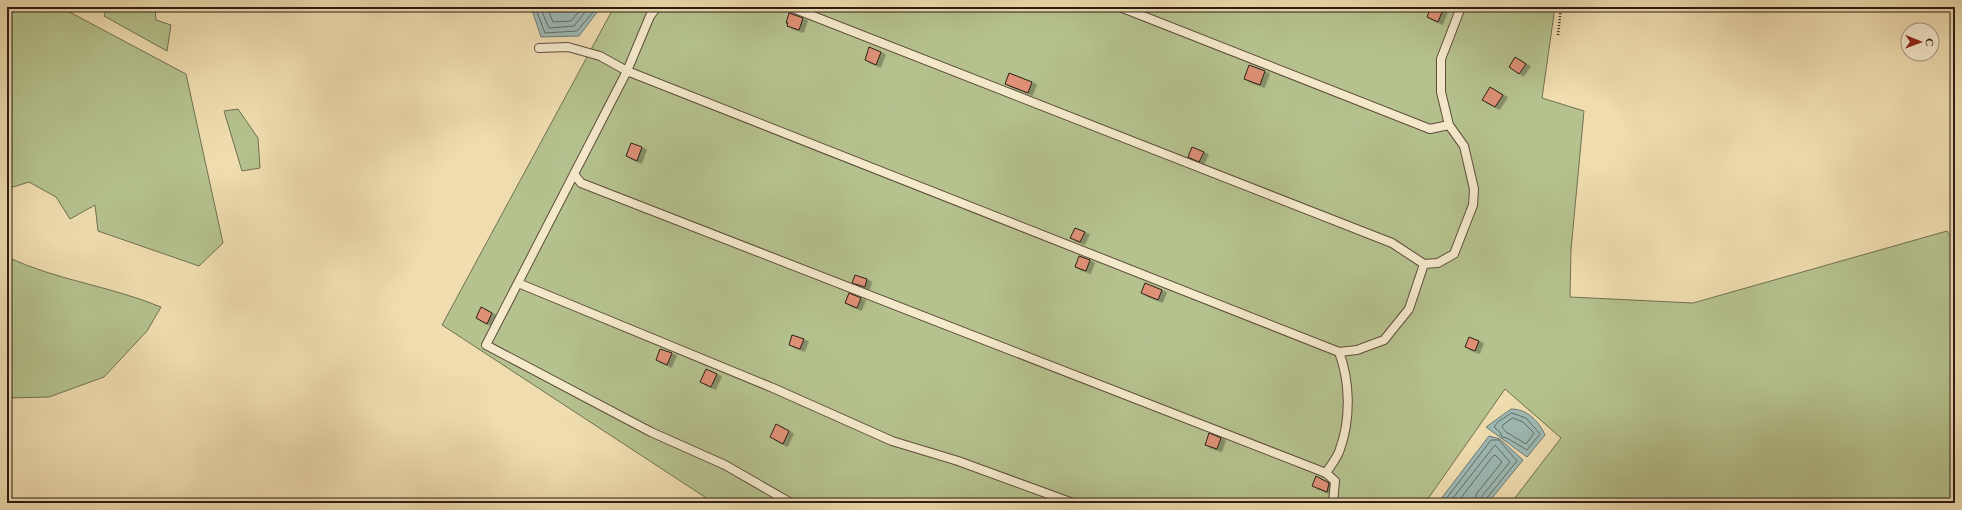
<svg xmlns="http://www.w3.org/2000/svg" width="1962" height="510" font-family="'EB Garamond',serif">
<style>
.green{fill:#b5c28e;stroke:#707052}
.water{fill:#9dbab5;stroke:#707b75}
.lines{fill:none;stroke-linecap:round;stroke-linejoin:round}
.shore{stroke:#646c66;stroke-width:1}
.building{fill:#de9177;stroke:#2c1d16;filter:url(#shadow)}
.lane-casing{stroke:#5d4d3c;stroke-width:10}
.path{stroke:#2c1d16;stroke-width:2.5;stroke-dasharray:1 2;stroke-linecap:butt}
.lane{stroke:#f5e9cc;stroke-width:8}
</style>
<defs>
<filter id="shadow"><feDropShadow dx="4.5" dy="2.5" stdDeviation="0" flood-color="#0004"/></filter>
</defs>
<rect width="100%" height="100%" fill="#efddb0"/>
<filter id="stains"><feTurbulence type="fractalNoise" baseFrequency=".005" numOctaves="4"/><feColorMatrix values="0 0 0 0 .2 0 0 0 0 .09 0 0 0 0 .02 0 0 0 .5 -.17"/></filter>
<radialGradient id="worn" r=".72"><stop offset=".6" stop-color="#630" stop-opacity="0"/><stop offset="1" stop-color="#630" stop-opacity=".3"/></radialGradient>
<path class="green" d="M 7,7 L 60,7 L 186,74 L 223,243 L 199,266 L 98,231 L 95,205 L 70,219 L 56,197 L 29,182 L 13,187 L 7,186 Z
M 107,7 L 155,7 L 156,20 L 171,25 L 167,51 L 104,16 Z
M 614,7 L 1555,7 L 1542,98 L 1584,111 L 1571,250 L 1570,297 L 1693,303 L 1947,231 L 1955,243 L 1955,503 L 1511,503 L 1561,438 L 1505,389 L 1425,503 L 714,503 L 442,325 Z
M 238,109 L 258,138 L 260,168 L 242,171 L 224,111 Z
M 7,257 C 56,280 110,286 161,307 L 147,331 L 104,377 L 49,397 L 7,398 Z"/>
<path class="water" d="M 531,7 L 598,7 L 598,11 L 579,36 L 541,37 Z
M 1511,409 C 1527,409 1539,421 1545,435 L 1527,457 L 1486,427 Z
M 1489,436 L 1500,439 L 1523,460 L 1488,503 L 1430,503 L 1440,500 Z"/>
<g class="lines">
<path class="shore" d="M 535,7 L 545,33 L 577,31 L 594,11 L 594,7
M 540,7 L 549,28 L 574,26 L 589,7
M 547,7 L 553,22 L 571,21 L 583,7
M 1512,413 L 1526,418 L 1540,434 L 1527,450 L 1507,438 L 1502,437 L 1500,432 L 1494,427 L 1498,422 Z
M 1513,418 L 1523,422 L 1534,433 L 1526,444 L 1506,432 L 1502,427 L 1503,425 Z
M 1443,503 L 1491,440 L 1499,440 L 1517,461 L 1486,499 L 1485,503
M 1449,503 L 1495,445 L 1510,462 L 1482,496 L 1480,503
M 1457,503 L 1493,456 L 1495,455 L 1502,462 L 1477,493 L 1474,503"/>
</g>
<path class="building" d="M 1431,7 L 1444,7 L 1438,22 L 1427,17 Z
M 789,13 L 803,18 L 799,30 L 787,26 L 788,23 L 786,23 Z
M 869,47 L 881,52 L 876,65 L 865,60 Z
M 1515,57 L 1526,64 L 1519,74 L 1509,67 Z
M 1249,65 L 1265,71 L 1260,85 L 1244,79 Z
M 1009,73 L 1032,82 L 1028,93 L 1005,84 Z
M 1490,87 L 1503,95 L 1495,107 L 1482,100 Z
M 631,143 L 642,147 L 637,161 L 626,156 Z
M 1192,147 L 1204,152 L 1199,162 L 1188,157 Z
M 1075,228 L 1085,232 L 1080,242 L 1070,238 Z
M 1079,256 L 1090,260 L 1086,271 L 1075,267 Z
M 855,275 L 867,279 L 865,287 L 852,283 Z
M 1145,283 L 1162,290 L 1158,300 L 1141,293 Z
M 849,293 L 861,298 L 857,308 L 845,303 Z
M 481,307 L 492,313 L 487,324 L 476,318 Z
M 792,335 L 804,339 L 800,349 L 789,345 Z
M 1469,337 L 1479,341 L 1475,351 L 1465,347 Z
M 660,349 L 672,353 L 667,365 L 656,360 Z
M 706,369 L 717,374 L 711,387 L 700,382 Z
M 776,424 L 789,431 L 783,444 L 770,437 Z
M 1209,433 L 1221,438 L 1217,449 L 1205,445 Z
M 1316,476 L 1329,483 L 1327,492 L 1312,486 Z"/>
<g class="lines">
<defs>
<path id="lane" d="M 657,7 L 650,16 L 627,71 L 486,345 L 651,432 L 725,465 L 791,503
M 790,7 L 1392,243 L 1424,264
M 1120,7 L 1430,129 L 1449,125
M 539,48 L 568,47 L 600,56 L 627,71 L 1339,352
M 574,174 L 581,183 L 1326,473
M 518,283 L 773,388 L 892,441 L 958,461 L 1073,503
M 1333,503 L 1335,481 L 1326,473 C 1331,465 1338,457 1340,449 C 1351,419 1350,381 1339,352 L 1357,350 L 1384,340 L 1409,309 L 1424,264 L 1438,263 L 1454,254 L 1473,205 L 1474,189 L 1464,146 L 1449,125 L 1441,92 L 1441,59 L 1461,7"/>
</defs>
<use href="#lane" class="lane-casing"/>
<path class="path" d="M 1558,35 L 1561,7"/>
<use href="#lane" class="lane"/>
</g>
<rect width="1962" height="510" fill="none" stroke="#efddb0" stroke-width="24"/>
<rect x="8" y="8" width="1946" height="494" fill="none" stroke="#2c1d16" stroke-width="2"/>
<rect x="12" y="12" width="1938" height="486" fill="none" stroke="#2c1d16"/>
<g transform="translate(1920 42) rotate(91)"><circle r="19" fill="#f5e9cc" stroke="#a59783"/>
<path d="M0-3L7 15L0 10L-7 15Z" fill="#8f2418"/>
<text y="-6" font-size="11" font-weight="bold" text-anchor="middle" fill="#2c1d16">С</text>
</g>
<rect width="100%" height="100%" filter="url(#stains)"/>
<rect width="100%" height="100%" fill="url(#worn)"/>
</svg>
